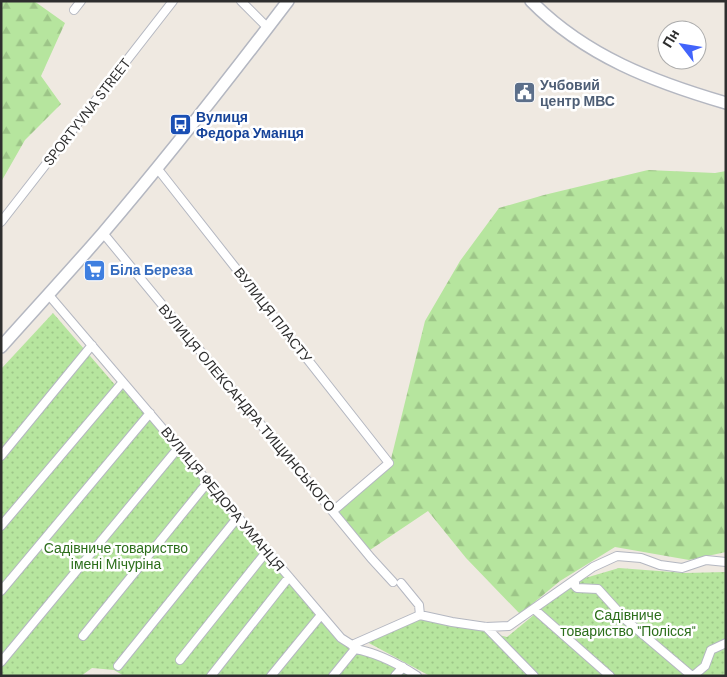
<svg xmlns="http://www.w3.org/2000/svg" width="727" height="677" font-family="'DM Sans',sans-serif">
<style>
.grass{fill:url(#grass-dots)}
.forest{fill:url(#forest-firs)}
.lines{fill:none;stroke-linecap:round;stroke-linejoin:round}
.minor-casing{stroke:#b4b7c1;stroke-width:10}
.secondary-casing{stroke:#b4b7c1;stroke-width:14}
.minor{stroke:#fff;stroke-width:8}
.secondary{stroke:#fff;stroke-width:11}
.labels{text-anchor:middle;dominant-baseline:central;stroke-width:5;stroke-linejoin:round;paint-order:stroke}
.service-label{font-size:14px;font-weight:bold;fill:#4e5e75;stroke:#fff;text-anchor:start}
.street-label{font-size:14px;fill:#2e2e2e;stroke:#fff}
.transit-label{font-size:14px;font-weight:bold;fill:#164399;stroke:#fff;text-anchor:start}
.shop-label{font-size:14px;font-weight:bold;fill:#366cbe;stroke:#fff;text-anchor:start}
.park-label{font-size:14px;fill:#2c6e1b;stroke:#fff}
</style>
<defs>
<pattern id="grass-dots" width="8" height="8" patternUnits="userSpaceOnUse" patternTransform="scale(1.25)"><rect width="8" height="8" fill="#b6e59e"/><path d="M2 2h.1M6 6h.1" fill="none" stroke="#9dc588" stroke-width="1.8" stroke-linecap="round"/></pattern>
<pattern id="forest-firs" width="22" height="20" patternUnits="userSpaceOnUse" patternTransform="scale(1.25)"><rect width="22" height="20" fill="#b6e59e"/><path d="M5 1l3.5 6h-7zM16 11l3.5 6h-7z" fill="#9dc588"/></pattern>
</defs>
<rect width="100%" height="100%" fill="#efe9e1"/>
<path class="grass" d="M 53,313 L 116,386 L 124,387 L 134,402 L 173,444 L 212,495 L 250,534 L 337,640 L 411,676 L 124,676 L 114,670 L 92,668 L 81,676 L 1,676 L 1,369 Z
M 619,568 L 685,573 L 726,572 L 726,676 L 430,676 L 367,642 L 421,616 L 507,637 L 575,581 Z"/>
<path class="forest" d="M 1,1 L 34,1 L 65,23 L 41,76 L 61,104 L 25,140 L 1,182 Z
M 648,170 L 715,173 L 726,171 L 726,552 L 689,560 L 615,547 L 560,581 L 520,614 L 466,558 L 428,511 L 367,552 L 334,511 L 390,463 L 425,321 L 460,261 L 499,208 L 544,195 Z"/>
<g class="lines">
<defs>
<path id="minor" d="M 241,1 L 268,28
M 74,10 L 81,1
M 157,168 L 389,463 L 333,511
M 1,222 L 173,1
M 103,233 L 371,558 L 393,582
M 48,294 L 341,638 L 352,645 L 355,649 C 378,653 397,663 417,676
M 1,456 L 92,345
M 1,526 L 122,383
M 575,581 L 575,586 L 577,588 L 598,589 L 626,620 L 692,676
M 401,583 L 419,605 L 420,615
M 1,591 L 150,413
M 534,609 L 610,676
M 486,627 L 534,676
M 83,636 L 208,482
M 352,645 L 420,615 L 452,622 L 486,627 L 509,626 L 593,567 L 617,556 L 641,558 L 660,565 L 682,568 L 706,560 L 726,562
M 180,660 L 267,551
M 1,662 L 179,447
M 118,666 L 238,517
M 211,676 L 289,577
M 271,676 L 321,615
M 333,676 L 355,649
M 395,676 L 403,667
M 693,676 L 705,666 L 711,650 L 726,643"/>
<path id="secondary" d="M 531,1 C 585,56 654,82 726,103
M 1,347 C 35,309 70,271 103,233 C 167,158 228,80 288,1"/>
</defs>
<use href="#minor" class="minor-casing"/>
<use href="#secondary" class="secondary-casing"/>
<use href="#minor" class="minor"/>
<use href="#secondary" class="secondary"/>
</g>
<defs>
<symbol id="civic-square" viewBox="-11 -11 22 22"><rect x="-9" y="-9" width="18" height="18" rx="4" fill="#5c6f8a" stroke="#fff"/><path d="M-.6-6.5H3V-4.5H.6V-3L4-1V1h2V6H-6V1h2V-1L-.6-3ZM-1.2 2.5V6h2.4V2.5Z" fill="#fff"/></symbol>
<symbol id="bus-square" viewBox="-11 -11 22 22"><rect x="-9" y="-9" width="18" height="18" rx="4" fill="#1a4fb4" stroke="#fff"/><path d="M-5-6H5V4H4V6H2V4H-2V6H-4V4H-5ZM-3.5-4V0h7V-4ZM-3.5 1.2v1.5H-2V1.2ZM2 1.2v1.5H3.5V1.2Z" fill="#fff"/></symbol>
<symbol id="supermarket-square" viewBox="-11 -11 22 22"><rect x="-9" y="-9" width="18" height="18" rx="4" fill="#3f7fe0" stroke="#fff"/><path d="M-6-5.5h2.5l.6 2H6L4.5 2H-2.5L-4.4-4H-6ZM-1.5 3.2a1.3 1.3 0 1 0 .1 0ZM3 3.2a1.3 1.3 0 1 0 .1 0Z" fill="#fff"/></symbol>
</defs>
<g fill-rule="evenodd">
<use href="#civic-square" x="512" y="80" width="25" height="25"/>
<use href="#bus-square" x="168" y="112" width="25" height="25"/>
<use href="#supermarket-square" x="82" y="258" width="25" height="25"/>
</g>
<g class="labels">
<g class="service-label">
<text x="540" y="85">Учбовий<tspan x="540" dy="16">центр МВС</tspan></text>
</g>
<g class="street-label">
<text transform="translate(87 112) rotate(-52)">SPORTYVNA STREET</text>
<text transform="translate(273 315) rotate(52)">ВУЛИЦЯ ПЛАСТУ</text>
<text transform="translate(247 408) rotate(50)">ВУЛИЦЯ ОЛЕКСАНДРА ТИЩИНСЬКОГО</text>
<text transform="translate(223 499) rotate(50)">ВУЛИЦЯ ФЕДОРА УМАНЦЯ</text>
</g>
<g class="transit-label">
<text x="196" y="117">Вулиця<tspan x="196" dy="16">Федора Уманця</tspan></text>
</g>
<g class="shop-label">
<text x="110" y="270">Біла Береза</text>
</g>
<g class="park-label">
<text x="116" y="548">Садівниче товариство<tspan x="116" dy="16">імені Мічуріна</tspan></text>
<text x="628" y="615">Садівниче<tspan x="628" dy="16">товариство "Полісся"</tspan></text>
</g>
</g>
<rect width="727" height="677" fill="none" stroke="#2e2e2e" stroke-width="5"/>
<g transform="translate(682 45) rotate(301)"><circle r="24" fill="#ffffff" stroke="#ababab"/>
<path d="M0-4L9 19L0 12L-9 19Z" fill="#4264fb"/>
<text y="-8" font-size="14" font-weight="bold" text-anchor="middle" fill="#2e2e2e">Пн</text>
</g>
</svg>
